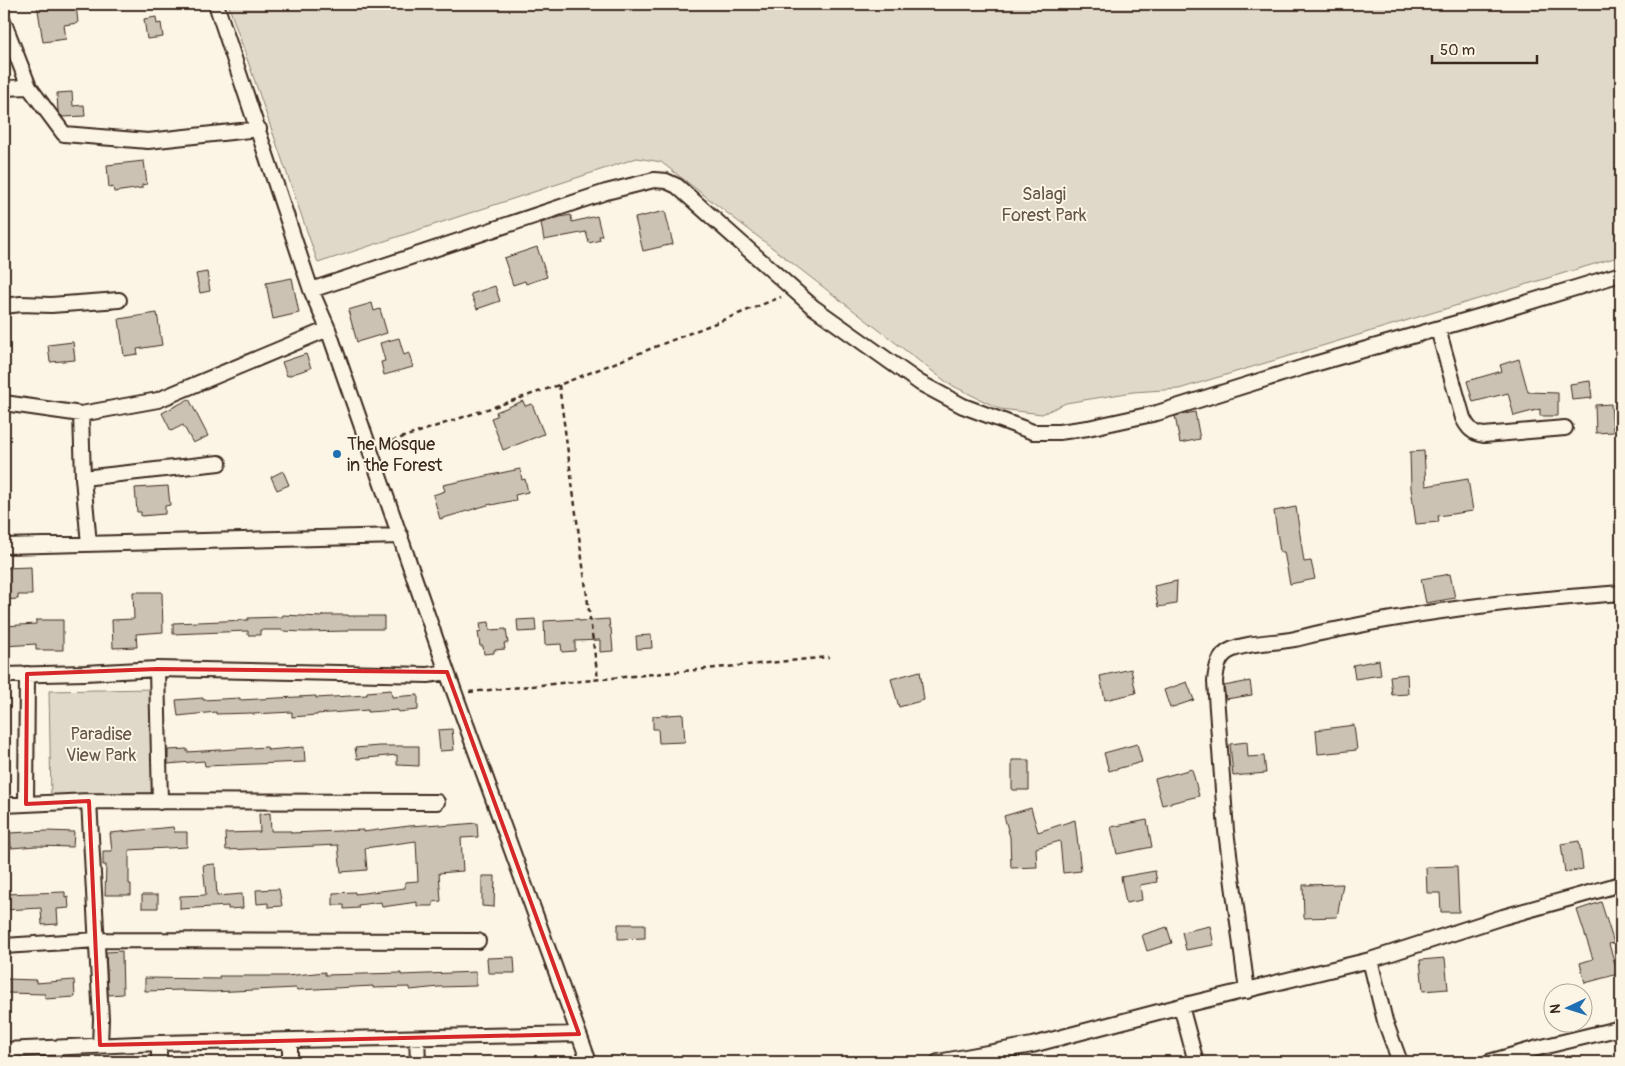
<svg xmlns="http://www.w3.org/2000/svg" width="1625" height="1066" font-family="Pangolin,sans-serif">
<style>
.green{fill:#e0d8c8;stroke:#8e8173}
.building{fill:#ccc2b3;stroke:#3b2a1e}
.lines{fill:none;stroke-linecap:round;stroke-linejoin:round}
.minor-casing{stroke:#3b2a1e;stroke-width:18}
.path{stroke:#3b2a1e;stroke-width:2.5;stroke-dasharray:5 4;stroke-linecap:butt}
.minor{stroke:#fcf5e5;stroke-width:14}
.marked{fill:none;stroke:#d62828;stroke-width:4;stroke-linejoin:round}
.poi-dot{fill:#1f6fb2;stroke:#fcf5e5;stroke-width:2}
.labels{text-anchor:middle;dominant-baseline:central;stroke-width:4;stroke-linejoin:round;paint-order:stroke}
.park-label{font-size:18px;fill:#645648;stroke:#fcf5e5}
.poi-label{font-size:18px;fill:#3b2a1e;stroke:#fcf5e5;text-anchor:start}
</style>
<rect width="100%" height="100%" fill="#fcf5e5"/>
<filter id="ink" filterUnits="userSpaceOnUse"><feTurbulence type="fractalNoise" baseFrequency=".02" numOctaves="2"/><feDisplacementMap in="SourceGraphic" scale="10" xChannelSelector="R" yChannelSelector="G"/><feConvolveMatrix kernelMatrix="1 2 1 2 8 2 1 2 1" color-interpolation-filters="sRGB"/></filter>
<g filter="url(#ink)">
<path class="green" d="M 228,4 L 1621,4 L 1621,256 L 1179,389 L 1133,392 L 1066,403 L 1042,414 L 1000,409 L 949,384 L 661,162 L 637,158 L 318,263 Z
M 151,689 L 153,797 L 51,799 L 49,691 Z"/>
<path class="building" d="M 37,4 L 76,4 L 78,23 L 64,25 L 66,39 L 43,42 Z
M 156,17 L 157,24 L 161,23 L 163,37 L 147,39 L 144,19 Z
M 72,92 L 73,106 L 84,105 L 85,116 L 63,117 L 58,112 L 57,93 Z
M 144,161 L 147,184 L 142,185 L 142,188 L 114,192 L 113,187 L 109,188 L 107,165 Z
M 665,211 L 673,244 L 643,251 L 635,218 Z
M 571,215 L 572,222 L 597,216 L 602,236 L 599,236 L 600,240 L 589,243 L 586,232 L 544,240 L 541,223 L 560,217 Z
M 537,247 L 547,277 L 526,284 L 525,281 L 513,285 L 504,258 Z
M 207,272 L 210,291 L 200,293 L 196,274 Z
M 292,278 L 299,313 L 273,319 L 266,283 Z
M 495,286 L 500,301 L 477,309 L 471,294 Z
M 372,303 L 374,311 L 380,309 L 387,333 L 357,342 L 348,310 Z
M 157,313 L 162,345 L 137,349 L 138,354 L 124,356 L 119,319 Z
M 399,338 L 404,355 L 409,353 L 413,367 L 384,375 L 381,362 L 385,361 L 380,343 Z
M 73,342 L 75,360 L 50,362 L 48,345 Z
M 306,354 L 311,368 L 287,376 L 282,362 Z
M 1519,359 L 1528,392 L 1558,393 L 1558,416 L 1540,416 L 1540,409 L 1514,416 L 1508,393 L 1473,402 L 1467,381 L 1502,371 L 1500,365 Z
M 1590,381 L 1592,398 L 1572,400 L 1570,384 Z
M 189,399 L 208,436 L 193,443 L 183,425 L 171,431 L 162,413 Z
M 523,401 L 525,406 L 532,404 L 544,434 L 503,450 L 491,418 L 497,416 L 496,412 Z
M 1611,404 L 1613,432 L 1596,433 L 1595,405 Z
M 1195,412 L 1200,439 L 1180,443 L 1175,416 Z
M 1424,451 L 1426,486 L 1468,479 L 1473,511 L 1438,516 L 1439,522 L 1416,524 L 1411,488 L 1410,452 Z
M 520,469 L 522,480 L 525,479 L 528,492 L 515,495 L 516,500 L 491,505 L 491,504 L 440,519 L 433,495 L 445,491 L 443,485 Z
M 283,471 L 289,485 L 277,490 L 271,477 Z
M 168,486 L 170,505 L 165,506 L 165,514 L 141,516 L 141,512 L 137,512 L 135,488 Z
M 1296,507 L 1304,562 L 1311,561 L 1315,579 L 1290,584 L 1284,552 L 1280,552 L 1274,511 Z
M 31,567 L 32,595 L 18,595 L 18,599 L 4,600 L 4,568 Z
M 1450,574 L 1455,598 L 1426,603 L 1421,579 Z
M 1177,581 L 1176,604 L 1158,607 L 1154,586 Z
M 133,592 L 162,592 L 163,632 L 136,634 L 137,647 L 113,648 L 112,620 L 134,619 Z
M 283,615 L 322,617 L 322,615 L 348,615 L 348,616 L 384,616 L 384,629 L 348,629 L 348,631 L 305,632 L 282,631 L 282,630 L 260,630 L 260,635 L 248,635 L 248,631 L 173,634 L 173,623 L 248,620 L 248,618 L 282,617 Z
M 535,619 L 536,631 L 518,632 L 517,620 Z
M 579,619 L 579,621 L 609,619 L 610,628 L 611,628 L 613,651 L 600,652 L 600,640 L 575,641 L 575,651 L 562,652 L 561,644 L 545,645 L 544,621 Z
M 36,620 L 63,620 L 63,650 L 36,650 L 36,644 L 4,646 L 4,626 L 36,624 Z
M 489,622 L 490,630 L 506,629 L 508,643 L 504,643 L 505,649 L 494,650 L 494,653 L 484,654 L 483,646 L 480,646 L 478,632 L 481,631 L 480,623 Z
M 651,635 L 652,648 L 637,649 L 636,636 Z
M 1379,660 L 1381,675 L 1355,679 L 1353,665 Z
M 1131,669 L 1136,693 L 1105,700 L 1100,676 Z
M 920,671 L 924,700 L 899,707 L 891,679 Z
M 1407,674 L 1408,694 L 1392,695 L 1390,676 Z
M 1250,681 L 1252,695 L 1226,699 L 1224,686 Z
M 1187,682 L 1194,700 L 1170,708 L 1164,690 Z
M 391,690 L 392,697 L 418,695 L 418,710 L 398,712 L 398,710 L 368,712 L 368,710 L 317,714 L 317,715 L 292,717 L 292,712 L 253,714 L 252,713 L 216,714 L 216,712 L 178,716 L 176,700 L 203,698 L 203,700 L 240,698 L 240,700 L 316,696 L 316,698 L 367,695 L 367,692 Z
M 683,714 L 685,742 L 659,743 L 658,729 L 653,729 L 653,716 Z
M 1354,725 L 1357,750 L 1318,754 L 1316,730 Z
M 452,729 L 454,750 L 440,751 L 438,730 Z
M 1247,742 L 1248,757 L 1264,756 L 1266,773 L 1233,776 L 1230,744 Z
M 1137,744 L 1142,762 L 1109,771 L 1104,753 Z
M 379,746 L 419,746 L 419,766 L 397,765 L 397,755 L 357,759 L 355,748 Z
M 267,747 L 268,750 L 304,747 L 305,762 L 205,766 L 204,761 L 168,764 L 168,750 L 187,749 L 187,752 Z
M 1012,760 L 1029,760 L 1029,790 L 1012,790 Z
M 1192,769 L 1199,796 L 1162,805 L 1155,779 Z
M 1031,808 L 1038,832 L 1075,820 L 1081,871 L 1063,873 L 1060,841 L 1036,848 L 1037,867 L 1011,868 L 1010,837 L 1004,816 Z
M 270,813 L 271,831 L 291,831 L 291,833 L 363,830 L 363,832 L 409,826 L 440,824 L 440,826 L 477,823 L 478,837 L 461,838 L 463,871 L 439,873 L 441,901 L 433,902 L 433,906 L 417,906 L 417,902 L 382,907 L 381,902 L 358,905 L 359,908 L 344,909 L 344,905 L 333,905 L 333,893 L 355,892 L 355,894 L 405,888 L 405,882 L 418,881 L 416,841 L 365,848 L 367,870 L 341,872 L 338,845 L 226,850 L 225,833 L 260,832 L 259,814 Z
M 1147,820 L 1152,847 L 1117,854 L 1111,827 Z
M 173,827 L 174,832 L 187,832 L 187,847 L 129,850 L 129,884 L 131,884 L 131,895 L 105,895 L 106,865 L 103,865 L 103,851 L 112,851 L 110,833 Z
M 47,831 L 74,832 L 73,847 L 36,846 L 11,848 L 10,833 Z
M 1579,841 L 1583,869 L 1565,872 L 1561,844 Z
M 215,864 L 217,896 L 242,894 L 243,908 L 228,909 L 228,906 L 180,909 L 180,896 L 206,895 L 203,865 Z
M 1457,866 L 1459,912 L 1441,912 L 1440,893 L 1427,893 L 1426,867 Z
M 1155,871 L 1157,882 L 1140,885 L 1142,900 L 1126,903 L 1121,877 Z
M 482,876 L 495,876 L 494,907 L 482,906 Z
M 1343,884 L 1337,917 L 1304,918 L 1303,885 Z
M 279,889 L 282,906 L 268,907 L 268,903 L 257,904 L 256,890 Z
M 65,892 L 65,897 L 68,896 L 69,908 L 57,909 L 58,924 L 42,925 L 41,908 L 4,910 L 4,894 Z
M 142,895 L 158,895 L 158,908 L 142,908 Z
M 1601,902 L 1614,943 L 1609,944 L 1618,974 L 1585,983 L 1580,963 L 1593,959 L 1577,910 Z
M 618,924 L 645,924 L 645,938 L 618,939 Z
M 1210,926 L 1214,945 L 1186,950 L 1182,932 Z
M 1167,927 L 1172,943 L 1147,951 L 1142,935 Z
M 122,951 L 123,994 L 108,995 L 106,952 Z
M 514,957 L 515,973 L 488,973 L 487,958 Z
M 1445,958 L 1448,989 L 1423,991 L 1420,960 Z
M 325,972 L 325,975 L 401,973 L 401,975 L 476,972 L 476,986 L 439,987 L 410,990 L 410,987 L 373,988 L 373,986 L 297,990 L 296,988 L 213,992 L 183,991 L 183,990 L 145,991 L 145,978 L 219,979 L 219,976 L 286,976 Z
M 6,979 L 36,980 L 36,983 L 74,980 L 75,997 L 45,999 L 45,994 L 6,993 Z"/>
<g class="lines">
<defs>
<path id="minor" d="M 216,4 L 311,290 L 328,329 L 447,672 L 589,1062
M 4,23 L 29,87 L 64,134 L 148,141 L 259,129
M 4,88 L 29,87
M 311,290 L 606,192 L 654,180 L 666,181 L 677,186 L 813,307 L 920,383 L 963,406 L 1033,432 L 1059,432 L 1088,428 L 1157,413 L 1304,367 L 1516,306 L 1621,274
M 4,306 L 21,304 L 51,305 L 119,300
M 1438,329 L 1463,418 C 1468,428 1473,434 1484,435 L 1565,428
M 4,403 L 81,414 L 158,400 L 328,329
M 81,414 L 83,478 L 89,544
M 83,478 L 219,463
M 4,546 L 401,536
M 157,669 L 160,802
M 4,675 L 85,673 L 157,669 L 428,675 L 447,672
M 89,801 L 101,1019 L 100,1045
M 26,804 L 27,674
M 4,805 L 89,801 L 437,802
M 4,946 L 97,940 L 478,941
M 1370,960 L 1385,1021 L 1400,1062
M 1247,991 L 1226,831 L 1215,682 C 1216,670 1218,655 1231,650 C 1248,642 1276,643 1295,639 C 1308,636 1322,632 1335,630 C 1391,618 1448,609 1504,603 C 1543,599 1582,596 1621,593
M 1181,1006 L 1196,1062
M 417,1038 L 418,1062
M 290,1040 L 290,1062
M 159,1043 L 159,1062
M 4,1050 L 159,1043 L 579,1034
M 938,1062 L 1032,1045 L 1181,1006 L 1370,960 L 1503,917 L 1621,884
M 1489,1062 L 1538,1048 L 1621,1028"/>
</defs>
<use href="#minor" class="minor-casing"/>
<path class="path" d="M 559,385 L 598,679
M 383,444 L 559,385 L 781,297
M 469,692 L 829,657"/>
<use href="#minor" class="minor"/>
</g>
</g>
<path class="marked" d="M 157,669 L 447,672 L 579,1034 L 100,1045 L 89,801 L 26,804 L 27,674 Z"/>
<circle class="poi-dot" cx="337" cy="454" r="5"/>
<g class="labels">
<g class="park-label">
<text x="1044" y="194">Salagi<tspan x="1044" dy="21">Forest Park</tspan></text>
<text x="101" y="734">Paradise<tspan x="101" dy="21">View Park</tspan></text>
</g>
<g class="poi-label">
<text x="347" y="444">The Mosque<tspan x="347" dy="21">in the Forest</tspan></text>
</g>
</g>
<rect width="1625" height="1066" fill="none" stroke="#fcf5e5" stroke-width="20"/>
<rect x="10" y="10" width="1605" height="1046" fill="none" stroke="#3b2a1e" stroke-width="2" filter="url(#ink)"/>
<g transform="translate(1568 1008) rotate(266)"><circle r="24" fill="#fcf5e5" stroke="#afa495"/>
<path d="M0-4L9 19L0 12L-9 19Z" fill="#1f6fb2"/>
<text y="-8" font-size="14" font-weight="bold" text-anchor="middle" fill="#3b2a1e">N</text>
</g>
<path d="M1432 55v8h105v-8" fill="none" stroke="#3b2a1e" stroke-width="2.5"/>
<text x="1440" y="55" font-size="15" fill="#3b2a1e" stroke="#fcf5e5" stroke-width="4" paint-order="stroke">50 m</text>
</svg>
